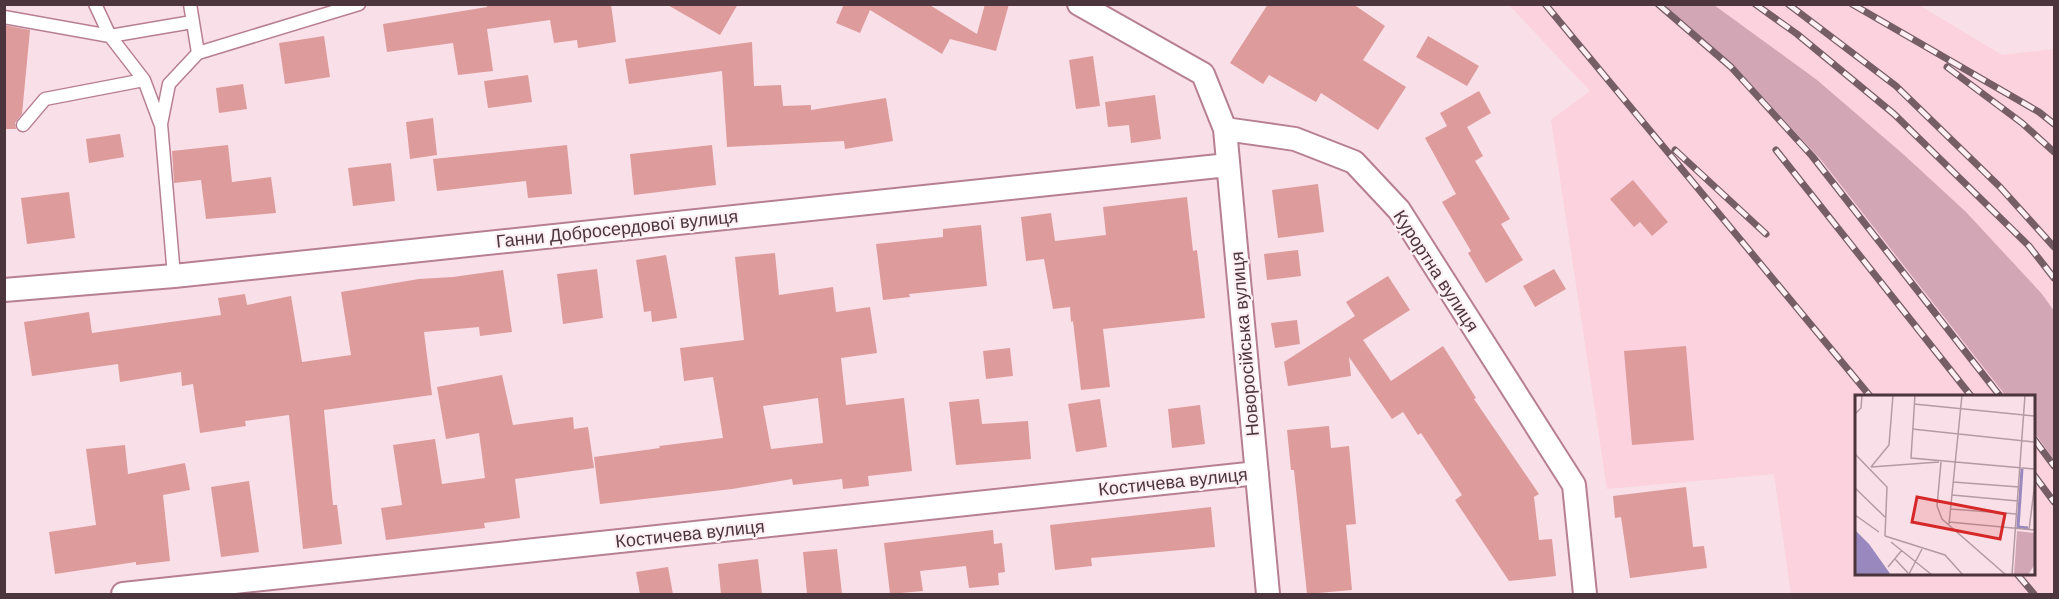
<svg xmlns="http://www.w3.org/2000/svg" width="2059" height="599" font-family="Arial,sans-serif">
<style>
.built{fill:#fcd2df;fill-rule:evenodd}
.green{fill:#d2a6b4}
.building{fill:#de9b9c;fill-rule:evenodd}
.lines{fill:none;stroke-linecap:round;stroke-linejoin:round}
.lane-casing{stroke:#b77f92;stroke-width:15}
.street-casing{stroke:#b77f92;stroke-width:26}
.lane{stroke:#fff;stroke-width:12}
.street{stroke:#fff;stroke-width:22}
.rail-casing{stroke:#765e66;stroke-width:7}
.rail{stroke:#fdf0f4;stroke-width:4.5;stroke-dasharray:14;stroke-linecap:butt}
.labels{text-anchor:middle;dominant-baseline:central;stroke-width:4.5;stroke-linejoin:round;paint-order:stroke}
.street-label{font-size:18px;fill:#4d353d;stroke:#fdf0f4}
.inset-river{fill:none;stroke:#9888bd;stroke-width:3}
.inset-road{fill:none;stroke:#b49ba3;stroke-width:1.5}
.view{fill:#d62828;fill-opacity:0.15;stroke:#d62828;stroke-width:3}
.inset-edge{fill:none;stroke:#4d353d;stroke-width:3}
</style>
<rect width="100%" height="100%" fill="#f9dfe7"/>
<path class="built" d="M 1509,5 L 1919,5 L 2002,55 L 2054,49 L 2054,594 L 1791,594 L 1774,474 L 1607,489 L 1551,120 L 1590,91 ZM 1856,396 L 2034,396 L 2034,574 L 1856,574 Z"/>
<path class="green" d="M 1665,5 L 1714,5 L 1817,80 L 1903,154 L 1966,212 L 2042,294 L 2054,311 L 2054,460 L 2034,432 L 2034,396 L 2006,396 L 1822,161 L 1738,70 Z"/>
<path class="building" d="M 487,4 L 611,4 L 616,42 L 578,48 L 577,40 L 554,43 L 550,20 L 487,29 L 493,71 L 458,75 L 453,43 L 387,52 L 383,24 L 487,7 Z
M 666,4 L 738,4 L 720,35 Z
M 844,4 L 928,4 L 977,34 L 985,4 L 1009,4 L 996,51 L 950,39 L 942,54 L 870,10 L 860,33 L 836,23 Z
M 1268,4 L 1353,4 L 1385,26 L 1363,60 L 1406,87 L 1378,130 L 1321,93 L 1316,102 L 1269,75 L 1263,84 L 1230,63 Z
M 4,25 L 30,30 L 22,114 L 15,123 L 16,129 L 4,129 Z
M 324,36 L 330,77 L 285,84 L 279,43 Z
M 1428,36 L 1479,66 L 1467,86 L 1416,57 Z
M 752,42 L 754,86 L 781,85 L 783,106 L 811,105 L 811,110 L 886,98 L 893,141 L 845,149 L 844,141 L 727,147 L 722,71 L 629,84 L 625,59 Z
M 1093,56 L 1100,106 L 1076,109 L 1069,60 Z
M 528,75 L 532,102 L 488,108 L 484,81 Z
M 243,84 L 247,109 L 219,113 L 216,88 Z
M 1479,91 L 1491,113 L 1467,127 L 1483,156 L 1475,161 L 1510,219 L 1501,224 L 1523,260 L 1486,283 L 1468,253 L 1471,251 L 1442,202 L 1456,194 L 1425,138 L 1447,126 L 1440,113 Z
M 1155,95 L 1161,139 L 1131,143 L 1129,125 L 1108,127 L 1105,102 Z
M 433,118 L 437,155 L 410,159 L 406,122 Z
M 120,134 L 124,157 L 89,163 L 86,139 Z
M 228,145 L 232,182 L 271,177 L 276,213 L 206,219 L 201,180 L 174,183 L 172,151 Z
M 567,145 L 572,194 L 528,198 L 526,181 L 437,191 L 433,159 Z
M 712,145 L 716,185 L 634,195 L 630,154 Z
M 391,163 L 395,201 L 353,206 L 348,168 Z
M 1633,180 L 1668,222 L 1652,236 L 1640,222 L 1634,227 L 1610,199 Z
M 1318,184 L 1324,232 L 1278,238 L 1272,190 Z
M 69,192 L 75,238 L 27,244 L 21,198 Z
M 1187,197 L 1193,251 L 1197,250 L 1205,318 L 1103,329 L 1110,387 L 1081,390 L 1073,321 L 1071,322 L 1070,307 L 1053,309 L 1044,259 L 1026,261 L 1021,217 L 1051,213 L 1055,241 L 1106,235 L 1103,207 Z
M 981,225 L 987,286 L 909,294 L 910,297 L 883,300 L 876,244 L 943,237 L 943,229 Z
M 1298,250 L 1301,276 L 1267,280 L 1264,254 Z
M 775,253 L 779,295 L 833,287 L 836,312 L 870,307 L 877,353 L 841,358 L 846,405 L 904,398 L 912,471 L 868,476 L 869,486 L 843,489 L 842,479 L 793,485 L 792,479 L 732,489 L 600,504 L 594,457 L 660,448 L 659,446 L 723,438 L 713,377 L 684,381 L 680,348 L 744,340 L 735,257 ZM 818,398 L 823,443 L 771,449 L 763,406 Z
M 666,255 L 677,318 L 652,322 L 651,311 L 644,312 L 636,260 Z
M 597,269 L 603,318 L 563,324 L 557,274 Z
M 1554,269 L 1566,289 L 1535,307 L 1523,286 Z
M 503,270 L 512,332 L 480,336 L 479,327 L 424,332 L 432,395 L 324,410 L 333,505 L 337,505 L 342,544 L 303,549 L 289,415 L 245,421 L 246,426 L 200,433 L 193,384 L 182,386 L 181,372 L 120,382 L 118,364 L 32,376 L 24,322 L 89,312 L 92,333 L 221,315 L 218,298 L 245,294 L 247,305 L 291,296 L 302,362 L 351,355 L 341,292 L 419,279 L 453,277 Z
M 1388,276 L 1410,310 L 1363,340 L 1391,381 L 1443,346 L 1476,398 L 1474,399 L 1539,494 L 1534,497 L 1539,540 L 1552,539 L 1556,576 L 1509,581 L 1455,500 L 1462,495 L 1421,433 L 1418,435 L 1403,412 L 1392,419 L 1349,357 L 1351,376 L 1288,386 L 1284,362 L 1355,316 L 1346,302 Z
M 1297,320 L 1300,344 L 1275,348 L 1271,323 Z
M 1686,346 L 1694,440 L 1632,445 L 1624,351 Z
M 1010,348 L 1013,376 L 986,379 L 983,351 Z
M 502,375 L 513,425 L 573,417 L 574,429 L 588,427 L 594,468 L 515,479 L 520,518 L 484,523 L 485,528 L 386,540 L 381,508 L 402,505 L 393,445 L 435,439 L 442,484 L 485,478 L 479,433 L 446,439 L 437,387 Z
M 979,399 L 982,424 L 1028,421 L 1031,459 L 956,465 L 949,402 Z
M 1100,399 L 1107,447 L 1076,452 L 1068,404 Z
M 1200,405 L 1205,444 L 1172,448 L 1168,409 Z
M 1329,426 L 1331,448 L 1349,446 L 1356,524 L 1346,525 L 1352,590 L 1307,594 L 1294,470 L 1291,470 L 1287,430 Z
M 125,445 L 128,474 L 185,463 L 190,490 L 163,495 L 170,561 L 136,565 L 136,562 L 55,574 L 49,532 L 96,525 L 86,449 Z
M 249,481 L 259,552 L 221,557 L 211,487 Z
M 1686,487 L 1693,547 L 1704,546 L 1707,568 L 1630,578 L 1621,517 L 1615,518 L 1613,496 Z
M 1211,507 L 1215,547 L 1091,558 L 1092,566 L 1055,570 L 1050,525 Z
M 993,530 L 994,544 L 1002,543 L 1005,572 L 998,573 L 999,585 L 969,588 L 966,566 L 920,571 L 923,591 L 890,594 L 884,543 Z
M 837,549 L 842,594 L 807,594 L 803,552 Z
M 758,559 L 762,594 L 721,594 L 718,564 Z
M 668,567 L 673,594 L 640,594 L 636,572 Z"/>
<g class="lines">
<defs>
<path id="lane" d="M 95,4 L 110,36 L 192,22
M 190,4 L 198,53
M 4,17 L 110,36 L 144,80 L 160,123
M 23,125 L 45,99 L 144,80
M 174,276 L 161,124 L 169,84 L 198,53 L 359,4"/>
<path id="street" d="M 1079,4 L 1203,74 L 1225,129 L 1295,139 L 1354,162 L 1399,210 L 1574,485 L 1585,594
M 1225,129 L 1268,594
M 4,290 L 174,276 L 1228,165
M 123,594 L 1257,473"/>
</defs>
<use href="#lane" class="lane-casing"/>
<use href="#street" class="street-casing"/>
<use href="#lane" class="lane"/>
<use href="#street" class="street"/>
<defs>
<path id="rail" d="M 1545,4 L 1870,396
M 1658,4 L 1731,67 L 1812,156 L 2000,396
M 1755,4 L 1797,34 L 1894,114 L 2029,246 L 2054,278
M 1788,4 L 1896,86 L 2000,187 L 2054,247
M 1852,4 L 2039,112 L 2054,124
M 1947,67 L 2022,123 L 2054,152
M 1675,150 L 1766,234
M 1776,150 L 1971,396
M 2034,439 L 2054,466
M 2034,475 L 2054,502
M 2017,574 L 2034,594"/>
</defs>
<use href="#rail" class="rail-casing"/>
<use href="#rail" class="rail"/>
</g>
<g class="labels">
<g class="street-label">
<text transform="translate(617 229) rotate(-6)">Ганни Добросердової вулиця</text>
<text transform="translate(1436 271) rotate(57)">Курортна вулиця</text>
<text transform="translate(1245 344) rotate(-95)">Новоросійська вулиця</text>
<text transform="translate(1173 482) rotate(-6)">Костичева вулиця</text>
<text transform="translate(690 534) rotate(-6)">Костичева вулиця</text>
</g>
</g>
<g transform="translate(1855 395)">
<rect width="180" height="180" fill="#f9dfe7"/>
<path d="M 162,136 L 180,138 L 180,169 L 173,180 L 159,180 Z" fill="#d2a6b4"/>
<path d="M 0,135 L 14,149 L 36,180 L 0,180 Z" fill="#9888bd"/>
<path class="inset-river" d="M 167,74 L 163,132 L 173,133"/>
<path class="inset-road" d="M 60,0 L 56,63 L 180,74M 59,9 L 180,21M 0,19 L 6,13 L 7,0M 57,34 L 180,47M 0,59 L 32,92 L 30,141M 86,67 L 82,111 L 87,124 L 151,180M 16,72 L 84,67M 16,72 L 34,50 L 38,0M 98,87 L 164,92M 0,93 L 31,123M 97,100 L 163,106M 95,114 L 162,119M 0,120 L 24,137M 94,127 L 180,135M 94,129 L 107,0M 174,135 L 180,87M 30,141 L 90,160 L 108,180M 36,147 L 77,180M 40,164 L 53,178M 33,172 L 47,155M 54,179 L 67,154M 157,180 L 170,0"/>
<path class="view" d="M 62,102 L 150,119 L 145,144 L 57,127 Z"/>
<rect width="180" height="180" class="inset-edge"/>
</g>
<rect width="2059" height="599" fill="none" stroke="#4d353d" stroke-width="12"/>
</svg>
